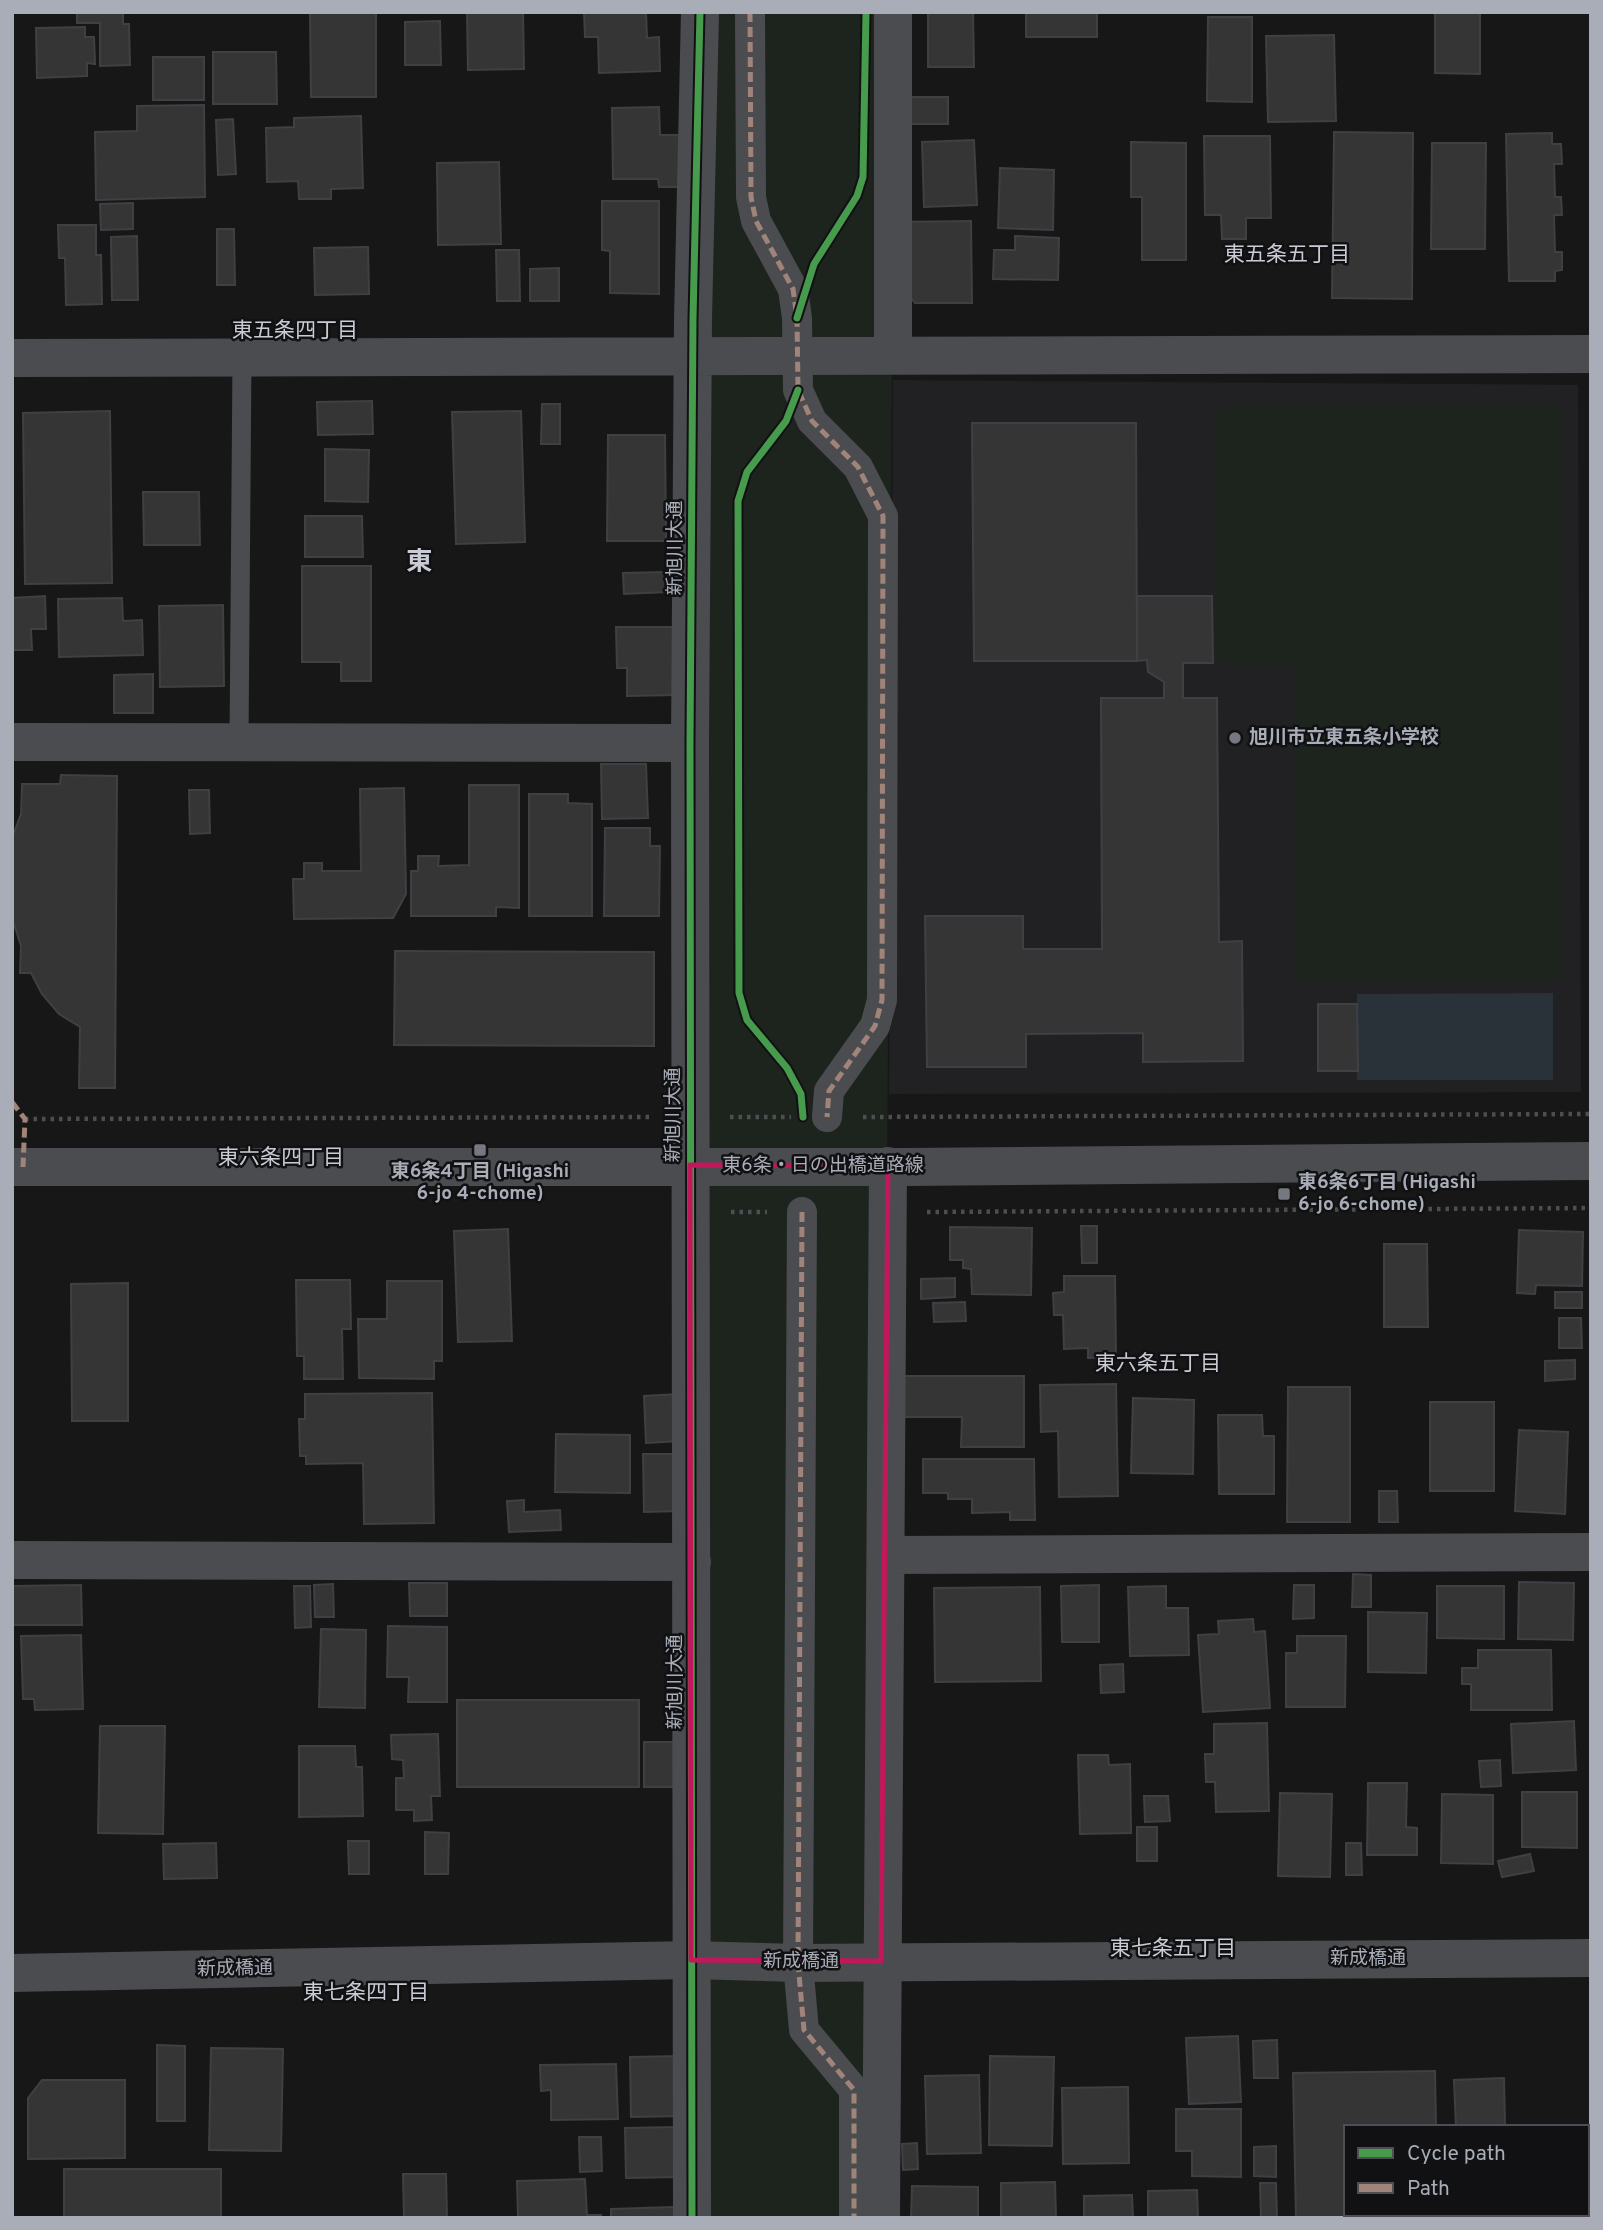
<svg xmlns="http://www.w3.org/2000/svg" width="1603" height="2230" font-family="Overpass,'Noto Sans JP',sans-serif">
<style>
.built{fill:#212123}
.green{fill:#1d241e}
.water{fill:#2a3239}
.building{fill:#353536;stroke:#3f4043;stroke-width:2}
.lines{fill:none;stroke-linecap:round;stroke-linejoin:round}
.path{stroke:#4d4e52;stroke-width:4.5;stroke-dasharray:3.5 5;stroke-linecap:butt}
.service{stroke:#4b4c50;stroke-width:19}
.pedestrian{stroke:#4b4c50;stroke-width:30}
.minor{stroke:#4b4c50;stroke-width:38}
.tertiary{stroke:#4b4c50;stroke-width:38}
.quiet{stroke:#a18479;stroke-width:5;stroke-dasharray:10 5;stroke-linecap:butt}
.cycleway-casing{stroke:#111113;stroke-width:11}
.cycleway{stroke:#469c4c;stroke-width:7}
.marked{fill:none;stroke:#c2185b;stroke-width:5;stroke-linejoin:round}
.poi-dot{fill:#757880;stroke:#111113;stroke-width:2.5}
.labels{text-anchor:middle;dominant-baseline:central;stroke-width:5;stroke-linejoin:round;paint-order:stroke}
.street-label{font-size:19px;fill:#a8adb8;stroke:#111113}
.poi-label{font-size:19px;font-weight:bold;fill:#a8adb8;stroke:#111113;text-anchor:start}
.neighbourhood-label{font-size:21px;fill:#c9ccd4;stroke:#111113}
.district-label{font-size:26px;font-weight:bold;fill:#c9ccd4;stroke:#111113}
</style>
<rect width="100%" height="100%" fill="#171717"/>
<path class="built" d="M 893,380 L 1578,385 L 1581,1092 L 889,1094 Z"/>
<path class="green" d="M 695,12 L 894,12 L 881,2218 L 692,2218 Z
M 1217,408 L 1559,408 L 1561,979 L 1295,979 L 1293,663 L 1218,663 Z"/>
<path class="water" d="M 1553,993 L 1553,1080 L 1357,1080 L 1357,994 Z"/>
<path class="building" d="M 77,12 L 123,12 L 123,24 L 129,24 L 130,65 L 100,66 L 100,23 L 77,23 Z
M 310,12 L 376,12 L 376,97 L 311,97 Z
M 467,12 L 523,12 L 524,69 L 468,70 Z
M 584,12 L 646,12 L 647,38 L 659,37 L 660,71 L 599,73 L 598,37 L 585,37 Z
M 928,12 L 973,12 L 974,67 L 928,67 Z
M 1026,12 L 1097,12 L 1097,37 L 1026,37 Z
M 1435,12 L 1480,12 L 1480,74 L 1435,73 Z
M 1208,17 L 1252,17 L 1252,102 L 1207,101 Z
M 440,21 L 441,65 L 405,65 L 405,22 Z
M 85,27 L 85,37 L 94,37 L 95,64 L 87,63 L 87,76 L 37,78 L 36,28 Z
M 1334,35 L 1336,121 L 1268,122 L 1266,36 Z
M 213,52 L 276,52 L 277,104 L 213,104 Z
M 153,57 L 204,57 L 204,100 L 153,100 Z
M 901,97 L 948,97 L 948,124 L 902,124 Z
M 204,105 L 205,197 L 96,200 L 95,132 L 137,131 L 137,106 Z
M 659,107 L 660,135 L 679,135 L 679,187 L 659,187 L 658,179 L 613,179 L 612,108 Z
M 361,116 L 363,188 L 331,189 L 331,199 L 299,199 L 298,181 L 267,182 L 266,128 L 294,127 L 294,118 Z
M 233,119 L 236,174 L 218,175 L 216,120 Z
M 1334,132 L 1413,133 L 1412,299 L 1332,298 Z
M 1552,133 L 1552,144 L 1561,144 L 1562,164 L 1554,164 L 1555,197 L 1561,197 L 1562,215 L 1554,215 L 1555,252 L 1562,252 L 1562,270 L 1555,271 L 1555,281 L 1509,281 L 1506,134 Z
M 1204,136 L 1270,136 L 1271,218 L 1246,218 L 1246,239 L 1222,239 L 1221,215 L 1205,215 Z
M 974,140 L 977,205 L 924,207 L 922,142 Z
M 1131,142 L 1186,143 L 1186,260 L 1142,260 L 1142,197 L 1131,197 Z
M 1432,143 L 1486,143 L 1485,249 L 1431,249 Z
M 499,162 L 501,244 L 438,245 L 437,163 Z
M 1000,168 L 1054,170 L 1053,230 L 998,228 Z
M 602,201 L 659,201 L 659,294 L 610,293 L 610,251 L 602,250 Z
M 133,203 L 133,229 L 101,230 L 100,204 Z
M 971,221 L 972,303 L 915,303 L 896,280 L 896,222 Z
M 58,225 L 96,225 L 96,255 L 101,255 L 102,304 L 66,305 L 65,258 L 59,258 Z
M 217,229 L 234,229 L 235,285 L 217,285 Z
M 137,236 L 138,300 L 112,300 L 111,237 Z
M 1015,236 L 1059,238 L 1058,280 L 993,279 L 994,250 L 1015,250 Z
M 368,247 L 369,294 L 315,295 L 314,248 Z
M 496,250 L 519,250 L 520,301 L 497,301 Z
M 559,268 L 559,301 L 530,301 L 530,269 Z
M 372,401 L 373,434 L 318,435 L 317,402 Z
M 542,404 L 560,404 L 560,444 L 541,444 Z
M 110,411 L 112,583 L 25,584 L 23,413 Z
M 521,411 L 525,542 L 456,544 L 452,412 Z
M 972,423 L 1136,423 L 1137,661 L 974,661 Z
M 608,435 L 665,435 L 666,541 L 607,541 Z
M 325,449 L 369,450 L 368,502 L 325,501 Z
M 143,492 L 199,492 L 200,545 L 144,545 Z
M 305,516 L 362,516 L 363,557 L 305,557 Z
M 302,566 L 371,566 L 371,681 L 341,681 L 341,662 L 302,662 Z
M 666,572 L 667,592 L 624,594 L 623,573 Z
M 45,596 L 46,629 L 31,629 L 32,650 L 12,650 L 12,598 Z
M 1137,596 L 1212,596 L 1213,663 L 1183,663 L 1183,698 L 1217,698 L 1219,942 L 1242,941 L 1243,1061 L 1143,1062 L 1143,1033 L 1026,1034 L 1026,1067 L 927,1067 L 925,916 L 1023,916 L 1023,949 L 1102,949 L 1101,698 L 1164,698 L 1164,682 L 1148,672 L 1147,660 L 1137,661 Z
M 122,598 L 123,621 L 142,620 L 143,655 L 59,657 L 58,599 Z
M 223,605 L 224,686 L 160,687 L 159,606 Z
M 616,627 L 675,627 L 677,695 L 627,696 L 627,668 L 617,668 Z
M 153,674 L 153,713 L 114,713 L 114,675 Z
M 601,764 L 646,764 L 648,818 L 602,819 Z
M 61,775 L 117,776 L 115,1088 L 79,1088 L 80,1027 L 59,1014 L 42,994 L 31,973 L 20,973 L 21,946 L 12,918 L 12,838 L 21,814 L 22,784 L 60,784 Z
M 469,785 L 519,785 L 519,908 L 496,907 L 496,916 L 411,916 L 411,871 L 418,871 L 418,856 L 439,856 L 438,866 L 469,865 Z
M 404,788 L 406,894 L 393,918 L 294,919 L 293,879 L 304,879 L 304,863 L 322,863 L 322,871 L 361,871 L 360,789 Z
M 189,790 L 209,790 L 210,833 L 190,834 Z
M 529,794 L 568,794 L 568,803 L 592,804 L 592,916 L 529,916 Z
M 605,828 L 650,828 L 650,846 L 660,846 L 659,916 L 604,916 Z
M 395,951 L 654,952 L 654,1046 L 394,1045 Z
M 1318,1004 L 1357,1004 L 1358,1071 L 1318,1071 Z
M 1081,1226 L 1097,1226 L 1097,1263 L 1082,1263 Z
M 950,1227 L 1032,1228 L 1031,1295 L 972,1294 L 971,1269 L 963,1268 L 963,1260 L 950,1260 Z
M 508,1229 L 512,1341 L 458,1342 L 454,1231 Z
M 1519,1230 L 1583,1232 L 1582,1286 L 1536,1285 L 1535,1294 L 1517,1293 Z
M 1384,1244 L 1427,1244 L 1428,1327 L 1384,1327 Z
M 1064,1276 L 1115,1276 L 1116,1357 L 1088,1358 L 1088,1348 L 1064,1349 L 1063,1315 L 1054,1315 L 1053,1293 L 1064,1292 Z
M 955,1278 L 955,1297 L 921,1299 L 921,1279 Z
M 296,1280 L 350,1280 L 351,1329 L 342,1329 L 343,1379 L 304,1379 L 304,1356 L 297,1356 Z
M 387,1281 L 442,1281 L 442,1361 L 434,1361 L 434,1379 L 359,1378 L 358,1319 L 387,1319 Z
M 128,1283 L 128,1421 L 72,1421 L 71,1284 Z
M 1555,1292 L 1582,1292 L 1582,1308 L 1555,1308 Z
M 965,1302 L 966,1321 L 934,1322 L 933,1303 Z
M 1559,1318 L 1581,1318 L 1582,1348 L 1559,1348 Z
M 1575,1360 L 1575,1379 L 1545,1381 L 1545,1361 Z
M 904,1376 L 1024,1376 L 1024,1447 L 961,1447 L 962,1417 L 904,1417 Z
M 1116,1384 L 1118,1496 L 1059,1497 L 1058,1431 L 1041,1432 L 1040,1385 Z
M 1288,1387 L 1350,1387 L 1350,1522 L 1287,1522 Z
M 432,1393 L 434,1523 L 364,1524 L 363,1463 L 306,1464 L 306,1456 L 300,1456 L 299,1419 L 305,1419 L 305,1394 Z
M 678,1394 L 681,1441 L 646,1443 L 644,1396 Z
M 1133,1398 L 1194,1400 L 1193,1474 L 1131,1473 Z
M 1430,1402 L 1494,1402 L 1494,1491 L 1430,1491 Z
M 1218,1415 L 1262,1415 L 1263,1436 L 1274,1436 L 1274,1494 L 1219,1494 Z
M 1519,1430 L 1568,1432 L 1565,1514 L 1515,1511 Z
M 556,1434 L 630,1435 L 630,1493 L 555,1492 Z
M 643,1454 L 679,1454 L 680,1511 L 644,1512 Z
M 923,1459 L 1034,1459 L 1035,1520 L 1010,1520 L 1010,1512 L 972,1513 L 972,1499 L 948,1499 L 948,1493 L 923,1493 Z
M 1379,1491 L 1397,1491 L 1398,1522 L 1379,1522 Z
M 524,1500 L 524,1512 L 560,1510 L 561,1530 L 509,1532 L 507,1501 Z
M 1353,1574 L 1371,1575 L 1371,1607 L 1352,1607 Z
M 1519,1582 L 1574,1583 L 1573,1640 L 1518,1639 Z
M 409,1583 L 447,1583 L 447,1616 L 410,1616 Z
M 333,1584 L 334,1617 L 315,1617 L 314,1585 Z
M 81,1585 L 82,1625 L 12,1625 L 12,1586 Z
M 1099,1585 L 1099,1642 L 1062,1642 L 1061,1586 Z
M 1294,1585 L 1314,1585 L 1314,1618 L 1293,1619 Z
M 294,1586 L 310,1586 L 311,1627 L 295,1628 Z
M 1166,1586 L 1166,1608 L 1188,1608 L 1189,1655 L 1130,1656 L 1128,1587 Z
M 1437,1586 L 1504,1586 L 1504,1639 L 1437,1638 Z
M 1040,1587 L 1041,1681 L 935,1682 L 934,1588 Z
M 1368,1612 L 1427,1613 L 1426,1673 L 1368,1672 Z
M 1253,1619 L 1254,1632 L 1265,1631 L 1270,1708 L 1203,1712 L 1198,1635 L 1219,1634 L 1218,1621 Z
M 388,1626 L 447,1627 L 447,1702 L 408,1702 L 409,1677 L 387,1677 Z
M 321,1629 L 366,1630 L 365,1708 L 319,1707 Z
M 81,1635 L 83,1709 L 35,1710 L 34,1699 L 23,1699 L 21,1636 Z
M 1297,1636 L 1346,1636 L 1345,1707 L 1286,1707 L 1286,1653 L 1297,1653 Z
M 1478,1650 L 1551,1650 L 1552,1710 L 1471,1710 L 1471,1684 L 1462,1684 L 1462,1668 L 1478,1668 Z
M 1123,1664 L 1124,1692 L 1101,1693 L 1100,1665 Z
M 457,1700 L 639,1700 L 639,1787 L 457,1787 Z
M 1574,1721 L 1576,1770 L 1513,1773 L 1511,1724 Z
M 1267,1723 L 1269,1811 L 1216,1812 L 1215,1782 L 1206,1782 L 1205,1754 L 1214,1754 L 1214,1724 Z
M 100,1726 L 165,1726 L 163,1834 L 98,1833 Z
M 438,1734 L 440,1796 L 431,1796 L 432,1820 L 414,1821 L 414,1810 L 396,1810 L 396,1778 L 404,1778 L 403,1760 L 392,1759 L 391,1735 Z
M 644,1742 L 676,1742 L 676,1787 L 644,1787 Z
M 299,1746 L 355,1746 L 356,1767 L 362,1767 L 363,1816 L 299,1817 Z
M 1078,1755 L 1108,1755 L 1109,1765 L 1130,1764 L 1131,1833 L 1080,1834 Z
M 1500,1760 L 1501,1786 L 1481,1787 L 1479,1761 Z
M 1368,1783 L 1407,1783 L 1406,1827 L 1417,1828 L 1417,1855 L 1367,1855 Z
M 1522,1792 L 1577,1792 L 1577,1848 L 1522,1847 Z
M 1280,1793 L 1332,1794 L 1330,1877 L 1278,1876 Z
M 1442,1794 L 1493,1795 L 1493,1864 L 1441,1863 Z
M 1144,1796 L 1168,1796 L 1170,1821 L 1145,1822 Z
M 1137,1827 L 1157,1827 L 1157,1861 L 1137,1861 Z
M 425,1832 L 449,1833 L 448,1874 L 425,1874 Z
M 348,1841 L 369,1841 L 369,1874 L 349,1874 Z
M 216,1843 L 217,1878 L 164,1879 L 163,1844 Z
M 1346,1843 L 1361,1843 L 1362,1875 L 1346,1875 Z
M 1530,1854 L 1534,1871 L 1502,1877 L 1498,1861 Z
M 1238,2036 L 1241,2102 L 1189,2104 L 1186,2038 Z
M 1277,2040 L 1278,2078 L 1254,2078 L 1253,2041 Z
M 157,2045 L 185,2046 L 185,2121 L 157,2121 Z
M 211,2048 L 283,2049 L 281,2151 L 209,2150 Z
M 682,2056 L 683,2116 L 631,2117 L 630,2057 Z
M 990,2056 L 1054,2057 L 1052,2146 L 989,2145 Z
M 616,2064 L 618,2119 L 551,2120 L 551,2090 L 541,2091 L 540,2065 Z
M 1435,2071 L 1436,2127 L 1346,2127 L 1346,2214 L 1438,2214 L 1438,2218 L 1296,2218 L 1293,2073 Z
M 979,2075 L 981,2153 L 927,2154 L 925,2076 Z
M 1504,2078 L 1505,2127 L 1456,2127 L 1454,2080 Z
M 42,2080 L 125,2080 L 125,2158 L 28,2159 L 28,2098 Z
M 1128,2087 L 1129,2163 L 1063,2164 L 1062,2088 Z
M 1176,2109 L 1241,2109 L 1241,2177 L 1192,2176 L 1192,2151 L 1176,2151 Z
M 677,2127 L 678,2177 L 626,2178 L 625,2128 Z
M 579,2137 L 601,2137 L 602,2171 L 580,2172 Z
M 917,2143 L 918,2169 L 903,2170 L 902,2144 Z
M 1276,2146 L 1276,2177 L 1254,2176 L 1254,2147 Z
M 64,2169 L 221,2169 L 221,2218 L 64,2218 Z
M 403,2174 L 446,2174 L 447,2218 L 404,2218 Z
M 585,2179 L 587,2215 L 601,2215 L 601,2218 L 518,2218 L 517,2181 Z
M 1055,2182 L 1056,2218 L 1001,2218 L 1001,2183 Z
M 1260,2183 L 1276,2183 L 1277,2218 L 1261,2218 Z
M 912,2186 L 978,2187 L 978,2218 L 911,2218 Z
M 1197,2190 L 1198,2218 L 1148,2218 L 1148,2191 Z
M 1132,2195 L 1133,2218 L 1084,2218 L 1084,2196 Z
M 674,2207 L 674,2218 L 611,2218 L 611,2209 Z
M 1459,2214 L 1584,2214 L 1584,2218 L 1459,2218 Z"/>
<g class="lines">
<path class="path" d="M 730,1117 L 791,1117
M 863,1117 L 1591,1114
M 25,1119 L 651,1117
M 731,1212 L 767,1212
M 927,1212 L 1591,1208"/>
<path class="service" d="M 239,743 L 242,357"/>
<path class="pedestrian" d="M 750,12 L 751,197 L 756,221 L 793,289 L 797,318 L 798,390 L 812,421 L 858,467 L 883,516 L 882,1000 L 875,1026 L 829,1091 L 827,1117
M 802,1212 L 798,1963 L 804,2030 L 854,2090 L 854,2218"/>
<path class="minor" d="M 893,12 L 893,355
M 12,358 L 1591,354
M 12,742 L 690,743
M 886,1555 L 1591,1552
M 12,1560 L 692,1562
M 692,2218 L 690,743 L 693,319 L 700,12
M 881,2218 L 888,1166"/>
<path class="tertiary" d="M 12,1167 L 907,1167 L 1591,1161
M 12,1973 L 691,1960 L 798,1963 L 1591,1958"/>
<path class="quiet" d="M 750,12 L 751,197 L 756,221 L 793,289 L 797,318 L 798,390 L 812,421 L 858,467 L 883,516 L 882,1000 L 875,1026 L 829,1091 L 827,1117
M 12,1102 L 25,1119 L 23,1167
M 802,1212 L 798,1963 L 804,2030 L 854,2090 L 854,2218"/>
<defs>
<path id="cycleway" d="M 797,318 L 814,264 L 857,196 L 863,177 L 866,12
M 798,390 L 786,421 L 747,472 L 738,501 L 739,993 L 747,1020 L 787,1068 L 801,1094 L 803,1117
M 692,2218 L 690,743 L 693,319 L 700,12"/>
</defs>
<use href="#cycleway" class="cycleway-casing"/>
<use href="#cycleway" class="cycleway"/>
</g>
<path class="marked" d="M 690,1165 L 888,1166 L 881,1961 L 691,1960 Z"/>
<g class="poi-dot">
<circle cx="1235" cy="738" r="7"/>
<rect x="473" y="1143" width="14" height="14" rx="3.5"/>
<rect x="1277" y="1187" width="14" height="14" rx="3.5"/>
</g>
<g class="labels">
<g class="street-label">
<text transform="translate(676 548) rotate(-90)">新旭川大通</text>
<text transform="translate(674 1115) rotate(-90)">新旭川大通</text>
<text x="823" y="1166">東6条・日の出橋道路線</text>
<text transform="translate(676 1682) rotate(-90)">新旭川大通</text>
<text x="1368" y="1959">新成橋通</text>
<text x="801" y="1962">新成橋通</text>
<text transform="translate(235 1969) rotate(-1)">新成橋通</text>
</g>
<g class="poi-label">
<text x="1249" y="738">旭川市立東五条小学校</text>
<text x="480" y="1172" text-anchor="middle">東6条4丁目 (Higashi<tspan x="480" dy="22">6-jo 4-chome)</tspan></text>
<text x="1298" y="1183">東6条6丁目 (Higashi<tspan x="1298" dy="22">6-jo 6-chome)</tspan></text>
</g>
<g class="neighbourhood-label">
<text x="1287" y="255">東五条五丁目</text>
<text x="295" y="331">東五条四丁目</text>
<text x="281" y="1158">東六条四丁目</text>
<text x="1158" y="1364">東六条五丁目</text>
<text x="1173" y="1949">東七条五丁目</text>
<text x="366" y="1993">東七条四丁目</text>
</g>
<g class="district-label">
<text x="419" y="563">東</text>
</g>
</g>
<rect width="1603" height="2230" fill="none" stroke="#a8adb8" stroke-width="28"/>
<rect x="1344" y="2125" width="245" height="91" fill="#111113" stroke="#4d4f55" stroke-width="2"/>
<rect x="1358" y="2148" width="35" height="10" fill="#469c4c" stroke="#4d4f55" stroke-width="2"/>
<text x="1407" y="2160" font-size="21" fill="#a8adb8">Cycle path</text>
<rect x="1358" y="2183" width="35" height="10" fill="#a18479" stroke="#4d4f55" stroke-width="2"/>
<text x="1407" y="2195" font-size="21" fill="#a8adb8">Path</text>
</svg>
